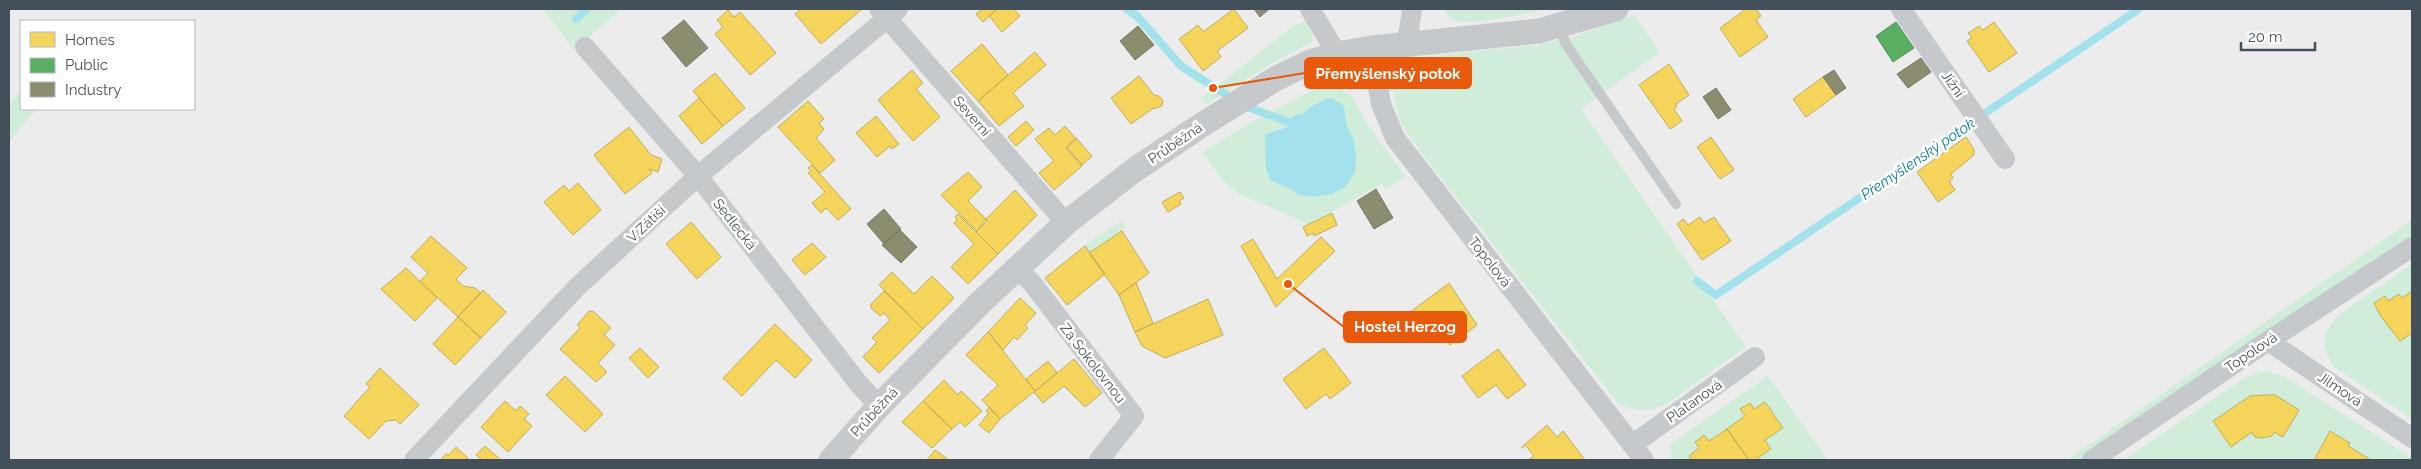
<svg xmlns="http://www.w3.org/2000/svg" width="2421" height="469" font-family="Raleway,sans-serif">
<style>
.green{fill:#cfedd8;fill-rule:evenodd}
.water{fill:#a3e2ec}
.homes{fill:#f6d55c;stroke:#c0ad5b}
.public{fill:#5aae61;stroke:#53925f}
.industry{fill:#8c8c6e;stroke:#767a68}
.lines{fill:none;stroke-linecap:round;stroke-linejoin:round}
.stream{stroke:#a3e2ec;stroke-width:8}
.service{stroke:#c6c9cb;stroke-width:10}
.minor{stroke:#c6c9cb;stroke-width:20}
.tertiary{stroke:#c6c9cb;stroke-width:25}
.labels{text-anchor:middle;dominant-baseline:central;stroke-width:5;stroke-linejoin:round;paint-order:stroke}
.street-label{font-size:14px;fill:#435059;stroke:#fff}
.water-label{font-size:15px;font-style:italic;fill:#0b7d8f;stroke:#fff}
.leader{fill:none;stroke:#e8590c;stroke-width:2}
.callout-dot{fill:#e8590c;stroke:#fff;stroke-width:2}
.callout{fill:#e8590c;stroke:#e8590c;stroke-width:2}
.callout-label{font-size:15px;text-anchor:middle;font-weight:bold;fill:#fff}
</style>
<rect width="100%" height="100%" fill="#edecec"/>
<path class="green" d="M 543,9 L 621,9 L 574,50 Z
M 1444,9 L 1543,9 C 1528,14 1468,26 1454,20 C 1449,18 1446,13 1444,9 Z
M 1634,15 L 1660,52 L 1581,109 L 1746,347 L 1665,405 C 1650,411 1633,413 1618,403 L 1421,153 L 1400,122 L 1392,82 L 1397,70 L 1412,58 L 1538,45 L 1575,36 Z
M 1305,22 C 1311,28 1314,34 1312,42 L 1269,65 L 1206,105 L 1200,99 L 1293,26 Z
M 1328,82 L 1335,82 L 1339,88 L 1353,97 L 1367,124 L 1406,177 L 1385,189 L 1382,184 L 1309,224 L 1237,193 L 1222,180 L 1203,152 L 1246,125 ZM 1331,98 L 1344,106 L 1346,123 L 1354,140 L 1299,195 L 1289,188 L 1271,181 L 1265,135 L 1276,129 L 1287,127 Z
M 21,91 L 21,109 L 36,109 L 9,142 L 9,104 Z
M 2412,220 L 2412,240 L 2081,460 L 2067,460 Z
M 1121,221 L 1126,228 L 1089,252 L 1083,246 Z
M 2412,264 L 2412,419 L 2334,367 C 2309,331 2340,314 2367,295 C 2382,285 2397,275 2412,264 Z
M 2265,371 L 2285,377 L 2412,458 L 2412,460 L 2123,460 L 2245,378 Z
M 1768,376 L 1828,460 L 1671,460 L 1670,444 Z"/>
<path class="water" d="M 1331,98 L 1344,106 L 1346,123 L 1354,140 L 1356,157 L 1355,172 L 1345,187 L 1332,194 L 1314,197 L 1299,195 L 1289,188 L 1271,181 L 1266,168 L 1265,135 C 1271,131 1283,129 1287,127 C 1306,114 1305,106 1331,98 Z"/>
<path class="homes" d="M 801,9 L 862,9 L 821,44 L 795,14 Z
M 983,9 L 997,9 L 983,22 L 976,14 Z
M 997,9 L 1014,9 L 1020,16 L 1002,32 L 989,16 Z
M 1234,9 L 1248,28 L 1217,51 L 1221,57 L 1203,71 L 1179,39 L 1198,25 L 1203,32 Z
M 1746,9 L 1756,9 L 1761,16 L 1756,20 L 1768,37 L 1740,57 L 1720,28 Z
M 728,10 L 734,17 L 740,12 L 776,53 L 750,75 L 715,34 L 723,27 L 717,20 Z
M 1994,22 L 2017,53 L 1989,72 L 1967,41 L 1972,38 L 1968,33 L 1979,26 L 1983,30 Z
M 982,44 L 1008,75 L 978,101 L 951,71 Z
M 1035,52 L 1046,65 L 1013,93 L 1024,106 L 999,126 L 978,101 Z
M 1669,64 L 1689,95 L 1676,104 L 1677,106 L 1674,109 L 1682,121 L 1670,129 L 1639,85 Z
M 912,70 L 923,83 L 916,89 L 940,117 L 913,141 L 878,100 Z
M 715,73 L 745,108 L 723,126 L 693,91 Z
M 1139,76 L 1154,95 L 1159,96 L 1163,100 L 1162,106 L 1152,109 L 1131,124 L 1111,98 Z
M 1823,77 L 1836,95 L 1806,117 L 1793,99 Z
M 699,98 L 723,126 L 702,144 L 679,116 Z
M 808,101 L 824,119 L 819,123 L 824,129 L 816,138 L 835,160 L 820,173 L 778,127 Z
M 876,116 L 899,144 L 892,149 L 890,146 L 877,157 L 856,133 Z
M 1026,121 L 1034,130 L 1016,146 L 1008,137 Z
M 1065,126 L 1076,139 L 1066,148 L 1082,166 L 1054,190 L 1039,173 L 1054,161 L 1035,139 L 1049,128 L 1055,135 Z
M 629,127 L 651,155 L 662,159 L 658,172 L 649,169 L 652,173 L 625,194 L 594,155 Z
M 1711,137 L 1734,170 L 1720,179 L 1697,147 Z
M 1966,137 L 1974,149 L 1974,155 L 1951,174 L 1953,178 L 1949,181 L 1955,190 L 1938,202 L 1917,172 Z
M 1076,138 L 1092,156 L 1082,165 L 1067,147 Z
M 812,165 L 851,209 L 838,220 L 826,208 L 821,213 L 812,203 L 825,192 L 808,173 L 811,171 L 808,168 Z
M 968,172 L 982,187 L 968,201 L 986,219 L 977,231 L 941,195 Z
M 578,183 L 601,210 L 573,235 L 544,202 L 564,185 L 569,191 Z
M 1015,190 L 1037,215 L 998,254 L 976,232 L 987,221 L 986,219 Z
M 1180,192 L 1184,198 L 1179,201 L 1181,204 L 1168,212 L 1162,202 Z
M 1332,213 L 1337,225 L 1314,236 L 1313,233 L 1307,236 L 1303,227 Z
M 958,214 L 998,254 L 968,284 L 951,267 L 974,244 L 954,223 L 957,220 L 955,217 Z
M 1700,217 L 1704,223 L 1714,217 L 1731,241 L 1702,260 L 1677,224 L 1683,219 L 1688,225 Z
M 691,222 L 721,257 L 697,279 L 666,244 Z
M 1122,231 L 1149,273 L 1119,295 L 1089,253 Z
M 431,236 L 467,268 L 456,279 L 463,286 L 475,288 L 481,293 L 458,317 L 420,281 L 428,273 L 411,257 Z
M 1321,237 L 1335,251 L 1276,307 L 1241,246 L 1253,239 L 1277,279 Z
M 812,243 L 826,257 L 805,275 L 792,260 Z
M 1085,246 L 1105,274 L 1067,305 L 1045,278 Z
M 406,268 L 437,298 L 415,321 L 381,289 Z
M 892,272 L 914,294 L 932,276 L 954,298 L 923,329 L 879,285 Z
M 1136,283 L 1153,323 L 1135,332 L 1119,295 Z
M 1449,283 L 1477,325 L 1450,345 L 1435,325 L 1421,337 L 1405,316 Z
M 483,290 L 506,312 L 481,338 L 458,317 Z
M 884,291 L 923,329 L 879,373 L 863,357 L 877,342 L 872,338 L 890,320 L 884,313 L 880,316 L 871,308 L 871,304 Z
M 2412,291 L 2412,333 L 2400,341 L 2380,315 L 2374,303 L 2385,296 L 2388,301 L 2399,294 L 2402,298 Z
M 1020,298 L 1036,313 L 1025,325 L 1028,328 L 1017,340 L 1014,337 L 1003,350 L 988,332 Z
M 1208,299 L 1223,335 L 1165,358 L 1142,346 L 1135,332 Z
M 589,311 L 594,312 L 611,328 L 604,335 L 615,345 L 598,363 L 607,372 L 596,382 L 560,349 L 580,328 L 577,325 Z
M 458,317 L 481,338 L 455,365 L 433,344 Z
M 775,324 L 812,360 L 795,378 L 776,360 L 742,396 L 723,378 Z
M 988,332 L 1035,391 L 1000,419 L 982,400 L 998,385 L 966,355 Z
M 640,348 L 659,367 L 648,378 L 629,358 Z
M 1324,348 L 1351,383 L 1330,399 L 1326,394 L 1306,409 L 1283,379 Z
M 1498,349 L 1526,385 L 1507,399 L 1496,385 L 1478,398 L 1462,376 Z
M 1074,359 L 1102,393 L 1085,407 L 1064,386 L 1043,403 L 1034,392 Z
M 1048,361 L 1057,373 L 1035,391 L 1026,379 Z
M 380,368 L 419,405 L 400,424 L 396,420 L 386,421 L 369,439 L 344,416 L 370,387 L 366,384 Z
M 565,376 L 603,414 L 585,432 L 546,395 Z
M 944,380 L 958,395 L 961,391 L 982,411 L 965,427 L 960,422 L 952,429 L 923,401 Z
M 2263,395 L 2275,395 L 2299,410 L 2283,437 L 2274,432 L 2272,436 L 2262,438 L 2255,437 L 2252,432 L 2231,447 L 2213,421 L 2250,396 Z
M 505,401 L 516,411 L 520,406 L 529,414 L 524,419 L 532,426 L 508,452 L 481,427 Z
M 923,401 L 952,429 L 932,448 L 902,422 Z
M 1765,402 L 1783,428 L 1765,440 L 1771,449 L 1755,460 L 1749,460 L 1727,429 L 1745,416 L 1740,409 L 1750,403 L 1754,409 Z
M 989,407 L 1000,419 L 989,433 L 979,425 L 989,413 L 986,411 Z
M 1547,425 L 1557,437 L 1563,431 L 1585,460 L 1528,460 L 1534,456 L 1525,445 L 1521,448 Z
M 1727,429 L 1749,460 L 1692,460 L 1689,456 L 1699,448 L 1695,442 L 1704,435 L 1709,441 Z
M 2330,431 L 2350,443 L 2348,446 L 2371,460 L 2314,460 Z
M 485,446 L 501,460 L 482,460 L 476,455 Z
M 456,447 L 470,460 L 440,460 L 446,454 L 449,455 Z
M 935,450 L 949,460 L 927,460 Z"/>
<path class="public" d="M 1896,22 L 1914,48 L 1893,62 L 1876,36 Z"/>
<path class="industry" d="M 1254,9 L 1267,9 L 1268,10 L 1260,17 Z
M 684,20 L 708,48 L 686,67 L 662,38 Z
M 1138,26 L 1154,45 L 1135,60 L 1120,41 Z
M 1921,58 L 1931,72 L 1908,88 L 1897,74 Z
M 1834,70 L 1846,88 L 1836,95 L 1823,77 Z
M 1716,88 L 1731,110 L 1718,119 L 1703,97 Z
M 1376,189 L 1393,218 L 1374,229 L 1357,201 Z
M 884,209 L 901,229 L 884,244 L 867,224 Z
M 900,230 L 917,247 L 901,263 L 882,245 Z"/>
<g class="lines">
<path class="stream" d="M 1127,9 L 1138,17 L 1181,66 L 1233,99
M 576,19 L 587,9
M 1242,105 L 1291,123 L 1299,118
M 1697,281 L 1716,295 L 2139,9"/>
<path class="service" d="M 1560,26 L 1565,43 L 1676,204"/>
<path class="minor" d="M 879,9 L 1066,223
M 1310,9 L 1337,54
M 1901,9 L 2005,159
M 1407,44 L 1412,9
M 585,47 L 698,176 L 858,383 L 879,406
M 1371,48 L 1381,104 L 1395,138 L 1644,460
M 1016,267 L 1032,283 L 1134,416 L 1099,460
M 2268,341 L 2412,438
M 1632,445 L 1755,357
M 414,460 L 577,287 L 698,176 L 898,9
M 2092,460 L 2268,341 L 2412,247"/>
<path class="tertiary" d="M 831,460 L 879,406 L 980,303 L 1066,223 L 1133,171 L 1197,128 L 1275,79 L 1310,62 L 1337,54 L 1371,48 L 1539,31 L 1616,9"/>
</g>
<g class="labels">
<g class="street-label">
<text transform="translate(1953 84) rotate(55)">Jižní</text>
<text transform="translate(972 116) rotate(49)">Severní</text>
<text transform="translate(1175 143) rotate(-34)">Průběžná</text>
<text transform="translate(646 224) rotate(-43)">V Zátiší</text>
<text transform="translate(735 224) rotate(52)">Sedlecká</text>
<text transform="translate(1490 262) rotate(52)">Topolová</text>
<text transform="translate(2251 352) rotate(-34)">Topolová</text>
<text transform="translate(1093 363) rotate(52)">Za Sokolovnou</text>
<text transform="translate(2340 389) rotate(34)">Jilmová</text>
<text transform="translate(1694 401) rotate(-35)">Platanová</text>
<text transform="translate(874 412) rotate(-47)">Průběžná</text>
</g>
<g class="water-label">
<text transform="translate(1918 159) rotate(-34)">Přemyšlenský potok</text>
</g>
</g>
<path class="leader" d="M1213 88L1305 73M1288 284L1344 327"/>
<g class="callout-dot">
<circle cx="1213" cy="88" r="5"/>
<circle cx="1288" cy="284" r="5"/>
</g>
<g class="callout">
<rect x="1305" y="58" width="166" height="30" rx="5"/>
<rect x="1344" y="312" width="122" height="30" rx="5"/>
</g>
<g class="callout-label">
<text x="1388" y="79">Přemyšlenský potok</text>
<text x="1405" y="332">Hostel Herzog</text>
</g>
<rect width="2421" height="469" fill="none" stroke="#435059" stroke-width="20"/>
<rect x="20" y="20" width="175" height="90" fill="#ffffff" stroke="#b4b9bd"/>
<rect x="30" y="32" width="25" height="15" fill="#f6d55c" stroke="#b4b9bd"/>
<text x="65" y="45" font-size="15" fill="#435059">Homes</text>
<rect x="30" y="58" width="25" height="15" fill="#5aae61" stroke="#b4b9bd"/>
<text x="65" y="70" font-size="15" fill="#435059">Public</text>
<rect x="30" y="82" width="25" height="15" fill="#8c8c6e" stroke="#b4b9bd"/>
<text x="65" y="95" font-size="15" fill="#435059">Industry</text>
<path d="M2241 42v8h74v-8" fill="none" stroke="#435059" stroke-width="2.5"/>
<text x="2248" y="42" font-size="15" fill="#435059" stroke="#ffffff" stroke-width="4" paint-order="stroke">20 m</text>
</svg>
